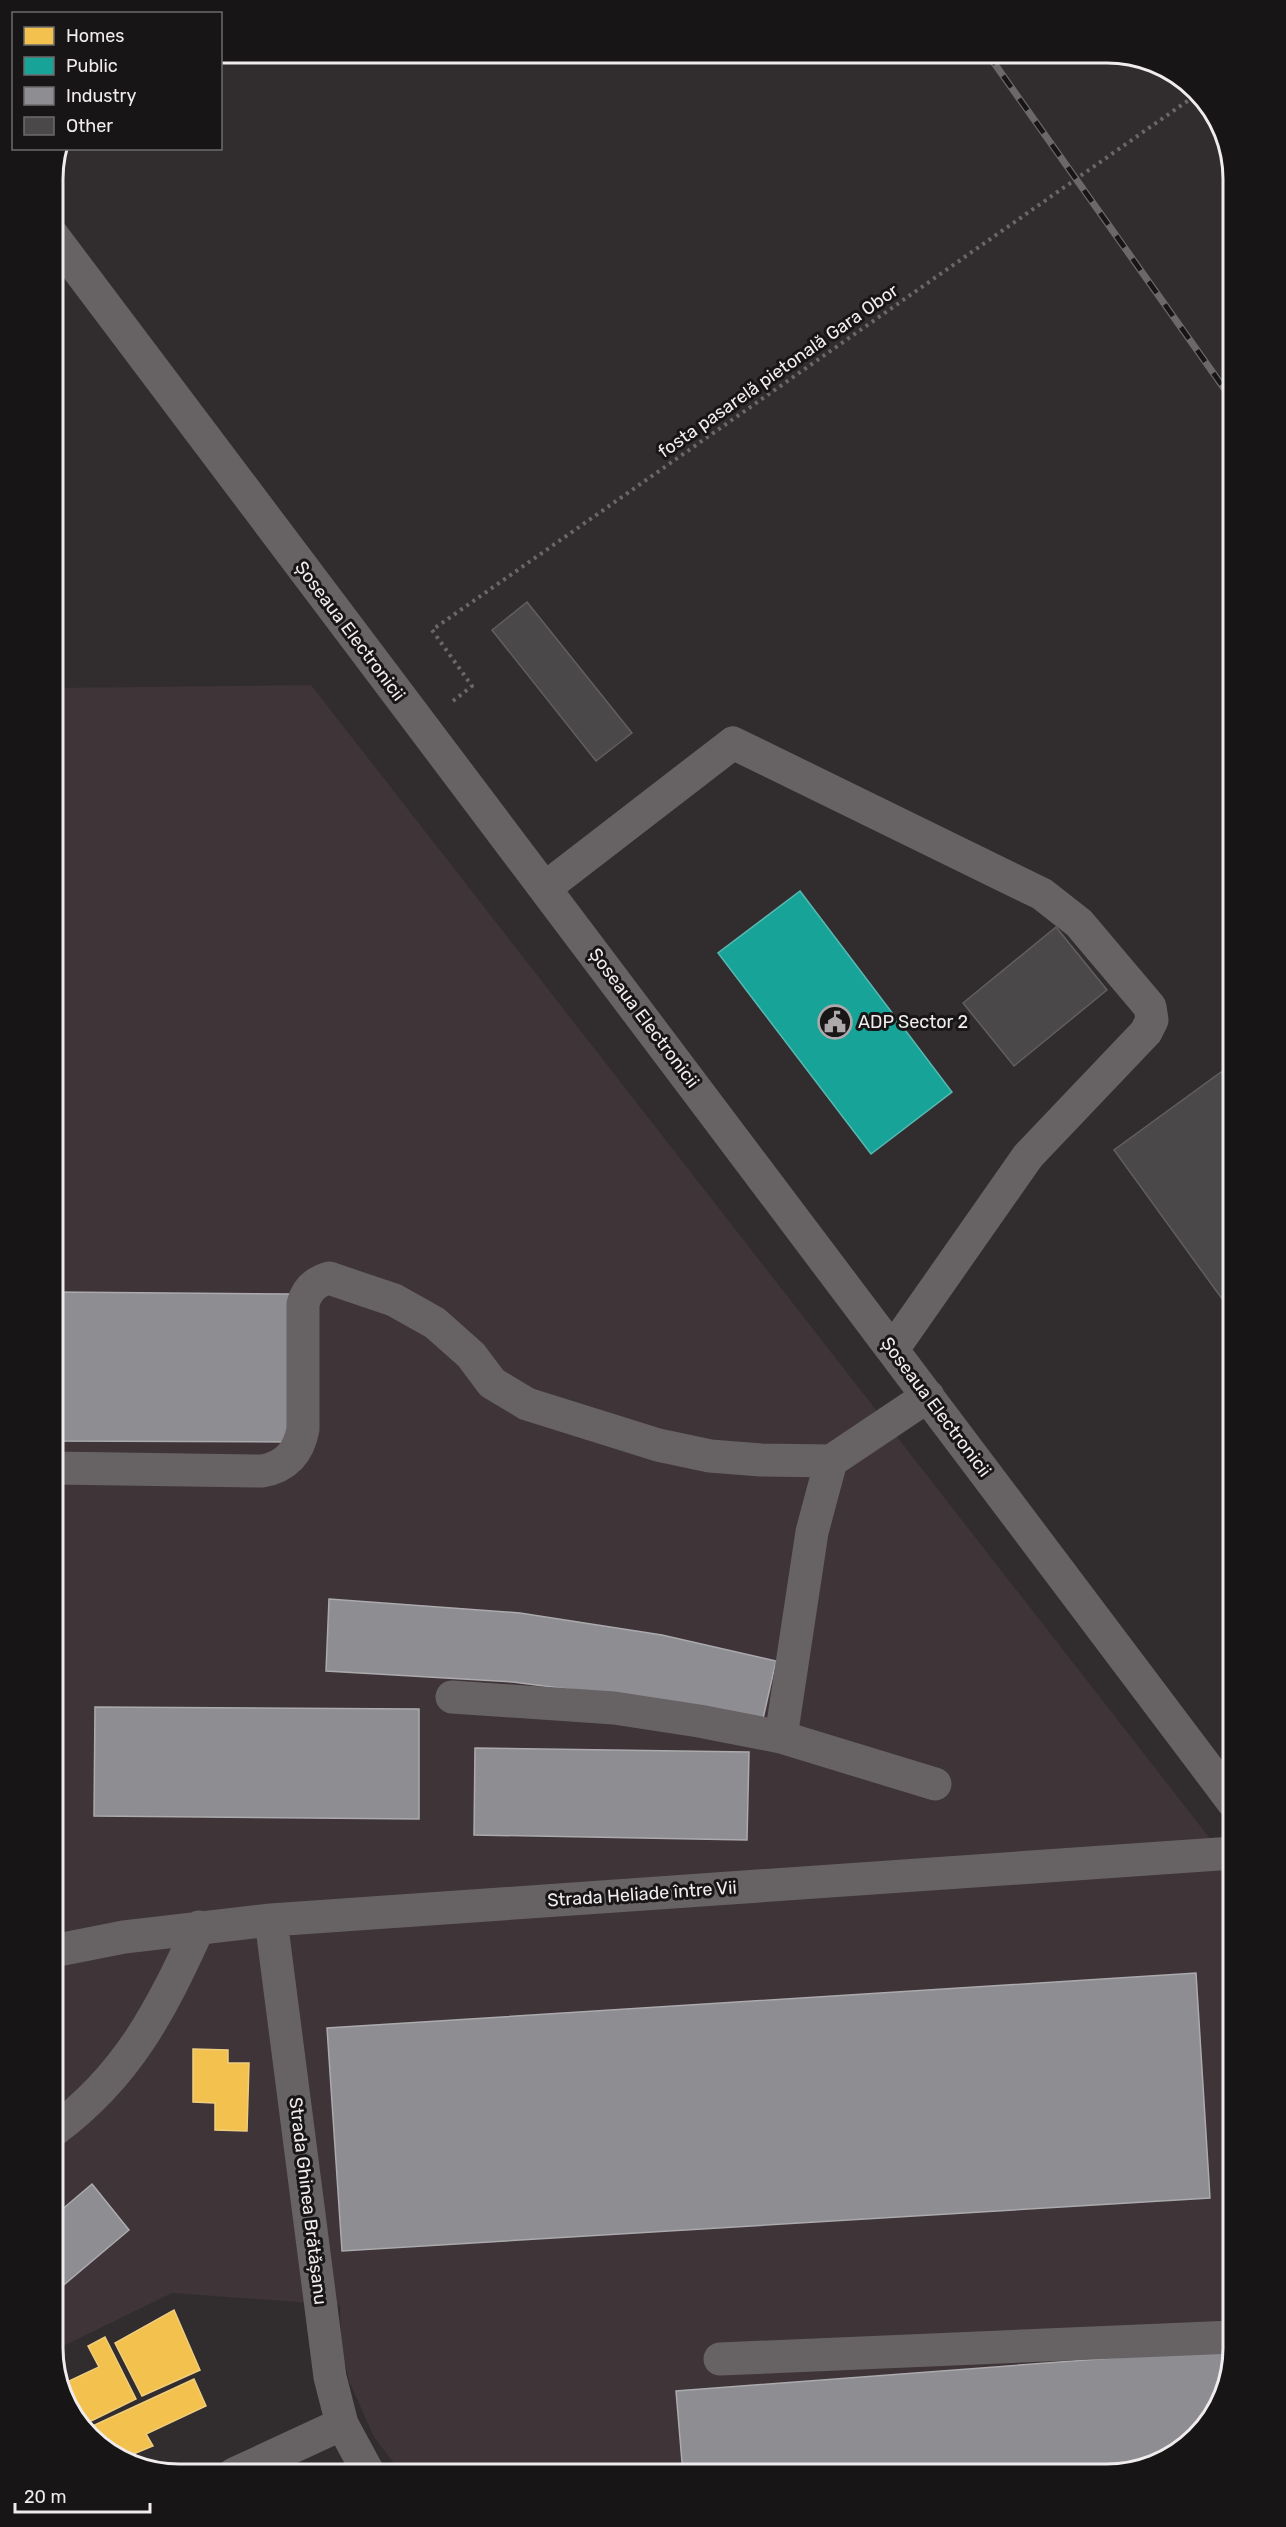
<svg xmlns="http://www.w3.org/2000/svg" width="1286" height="2527" font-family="Rubik,sans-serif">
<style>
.built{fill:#3f3437}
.homes{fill:#f2c14e;stroke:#f1ce7e;stroke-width:1.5}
.public{fill:#17a398;stroke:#58b9b2;stroke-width:1.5}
.industry{fill:#8d8d92;stroke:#abaaad;stroke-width:1.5}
.building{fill:#4b4849;stroke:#615e5f;stroke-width:1.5}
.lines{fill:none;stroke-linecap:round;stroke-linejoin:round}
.path{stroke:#696767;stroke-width:4;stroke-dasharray:3 4.5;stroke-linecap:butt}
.minor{stroke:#676365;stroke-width:33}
.rail-casing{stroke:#6a6869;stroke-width:7}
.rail{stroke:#181516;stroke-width:4.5;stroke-dasharray:14;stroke-linecap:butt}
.labels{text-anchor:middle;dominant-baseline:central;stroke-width:6;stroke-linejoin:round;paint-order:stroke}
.street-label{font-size:18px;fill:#f0eced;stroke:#181516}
.poi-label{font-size:18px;fill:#f0eced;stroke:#181516;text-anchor:start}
.rim{fill:none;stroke:#f0eced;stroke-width:3}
</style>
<rect width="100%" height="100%" fill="#312d2f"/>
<path class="built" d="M 311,685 L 1233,1868 L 1233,2348 L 1212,2419 L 1155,2465 L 1107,2474 L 402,2474 L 374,2437 L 349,2381 L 341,2342 L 340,2305 L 172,2293 L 53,2351 L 53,688 Z"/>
<path class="homes" d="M 193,2049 L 228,2050 L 228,2063 L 249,2063 L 247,2131 L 215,2130 L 215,2103 L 193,2102 Z
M 174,2310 L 200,2370 L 142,2396 L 115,2343 Z
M 105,2337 L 136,2399 L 85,2424 L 62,2396 L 56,2366 L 65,2383 L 99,2367 L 88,2346 Z
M 194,2379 L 206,2406 L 146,2434 L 153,2446 L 124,2458 L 108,2453 L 88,2428 Z"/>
<path class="public" d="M 800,891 L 952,1092 L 871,1154 L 718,953 Z"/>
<path class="industry" d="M 53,1292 L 290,1294 L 289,1442 L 53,1441 Z
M 329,1599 L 520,1613 L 662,1635 L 776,1661 L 762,1723 L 652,1700 L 513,1682 L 326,1671 Z
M 95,1707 L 419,1709 L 419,1819 L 94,1816 Z
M 475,1748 L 749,1752 L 747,1840 L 474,1835 Z
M 1196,1973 L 1210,2198 L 342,2251 L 327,2028 Z
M 92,2184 L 129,2230 L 53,2294 L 53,2217 Z
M 1233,2349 L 1212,2419 L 1155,2465 L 1107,2474 L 683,2474 L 676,2391 Z"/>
<path class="building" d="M 527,602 L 632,733 L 596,761 L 492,630 Z
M 1056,927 L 1107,990 L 1014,1066 L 963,1003 Z
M 1221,1072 L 1233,1089 L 1233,1314 L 1114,1150 Z"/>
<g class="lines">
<path class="path" d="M 453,701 L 472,686 L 432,630 L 1196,95"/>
<path class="minor" d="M 53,236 L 1233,1802
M 545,888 L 733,743 L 1042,894 L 1079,923 L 1150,1007 L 1152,1020 L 1146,1032 L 1028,1156 L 893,1349
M 53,1468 L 262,1471 C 286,1467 299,1452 303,1429 L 303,1304 C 307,1289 315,1282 329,1278 L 394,1300 L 435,1323 L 471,1355 L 492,1383 L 527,1404 L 658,1445 L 710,1456 L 761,1460 L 831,1461
M 452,1697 L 614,1708 L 699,1721 L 781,1737 L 935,1784
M 781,1737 L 812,1532 L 831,1461 L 928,1396
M 271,1920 L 330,2377 L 342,2424 L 369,2474
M 53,1951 L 124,1937 L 271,1920 L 1233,1853
M 53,2131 C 128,2076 161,2010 199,1927
M 720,2359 L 1233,2337
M 234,2474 L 342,2424"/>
<defs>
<path id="rail" d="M 987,53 L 1233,401"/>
</defs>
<use href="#rail" class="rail-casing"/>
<use href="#rail" class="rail"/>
</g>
<defs>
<symbol id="civic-ring" viewBox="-11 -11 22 22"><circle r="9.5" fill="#181516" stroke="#ada9aa" stroke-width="1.5"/><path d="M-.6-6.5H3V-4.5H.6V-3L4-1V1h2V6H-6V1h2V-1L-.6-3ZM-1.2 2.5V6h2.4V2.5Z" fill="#ada9aa"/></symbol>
</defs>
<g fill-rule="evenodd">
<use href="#civic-ring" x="816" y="1003" width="38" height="38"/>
</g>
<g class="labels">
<g class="street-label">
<text transform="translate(778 371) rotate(-35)">fosta pasarelă pietonală Gara Obor</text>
<text transform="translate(350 631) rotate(53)">Șoseaua Electronicii</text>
<text transform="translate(644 1018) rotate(53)">Șoseaua Electronicii</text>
<text transform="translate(936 1407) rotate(53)">Șoseaua Electronicii</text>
<text transform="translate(642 1894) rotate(-4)">Strada Heliade între Vii</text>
<text transform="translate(308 2201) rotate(83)">Strada Ghinea Brătășanu</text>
</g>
<g class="poi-label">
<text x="858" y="1022">ADP Sector 2</text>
</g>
</g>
<path d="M0 0H1286V2527H0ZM179 63H1107A116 116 0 0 1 1223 179V2348A116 116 0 0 1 1107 2464H179A116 116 0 0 1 63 2348V179A116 116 0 0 1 179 63Z" fill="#181516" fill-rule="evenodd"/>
<path class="rim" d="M179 63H1107A116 116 0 0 1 1223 179V2348A116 116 0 0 1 1107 2464H179A116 116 0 0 1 63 2348V179A116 116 0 0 1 179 63Z"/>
<rect x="12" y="12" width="210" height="138" fill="#181516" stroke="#6e6b6c" stroke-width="1.5"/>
<rect x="24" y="27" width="30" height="18" fill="#f2c14e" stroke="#6e6b6c" stroke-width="1.5"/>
<text x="66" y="42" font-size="18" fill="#f0eced">Homes</text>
<rect x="24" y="57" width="30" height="18" fill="#17a398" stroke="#6e6b6c" stroke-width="1.5"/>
<text x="66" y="72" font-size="18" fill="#f0eced">Public</text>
<rect x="24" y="87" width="30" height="18" fill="#8d8d92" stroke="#6e6b6c" stroke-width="1.5"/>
<text x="66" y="102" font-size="18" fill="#f0eced">Industry</text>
<rect x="24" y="117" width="30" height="18" fill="#4b4849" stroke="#6e6b6c" stroke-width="1.5"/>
<text x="66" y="132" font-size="18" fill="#f0eced">Other</text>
<path d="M15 2503v9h135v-9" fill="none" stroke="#f0eced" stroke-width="3"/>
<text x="24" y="2503" font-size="18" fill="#f0eced" stroke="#181516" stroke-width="4.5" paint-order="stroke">20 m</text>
</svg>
